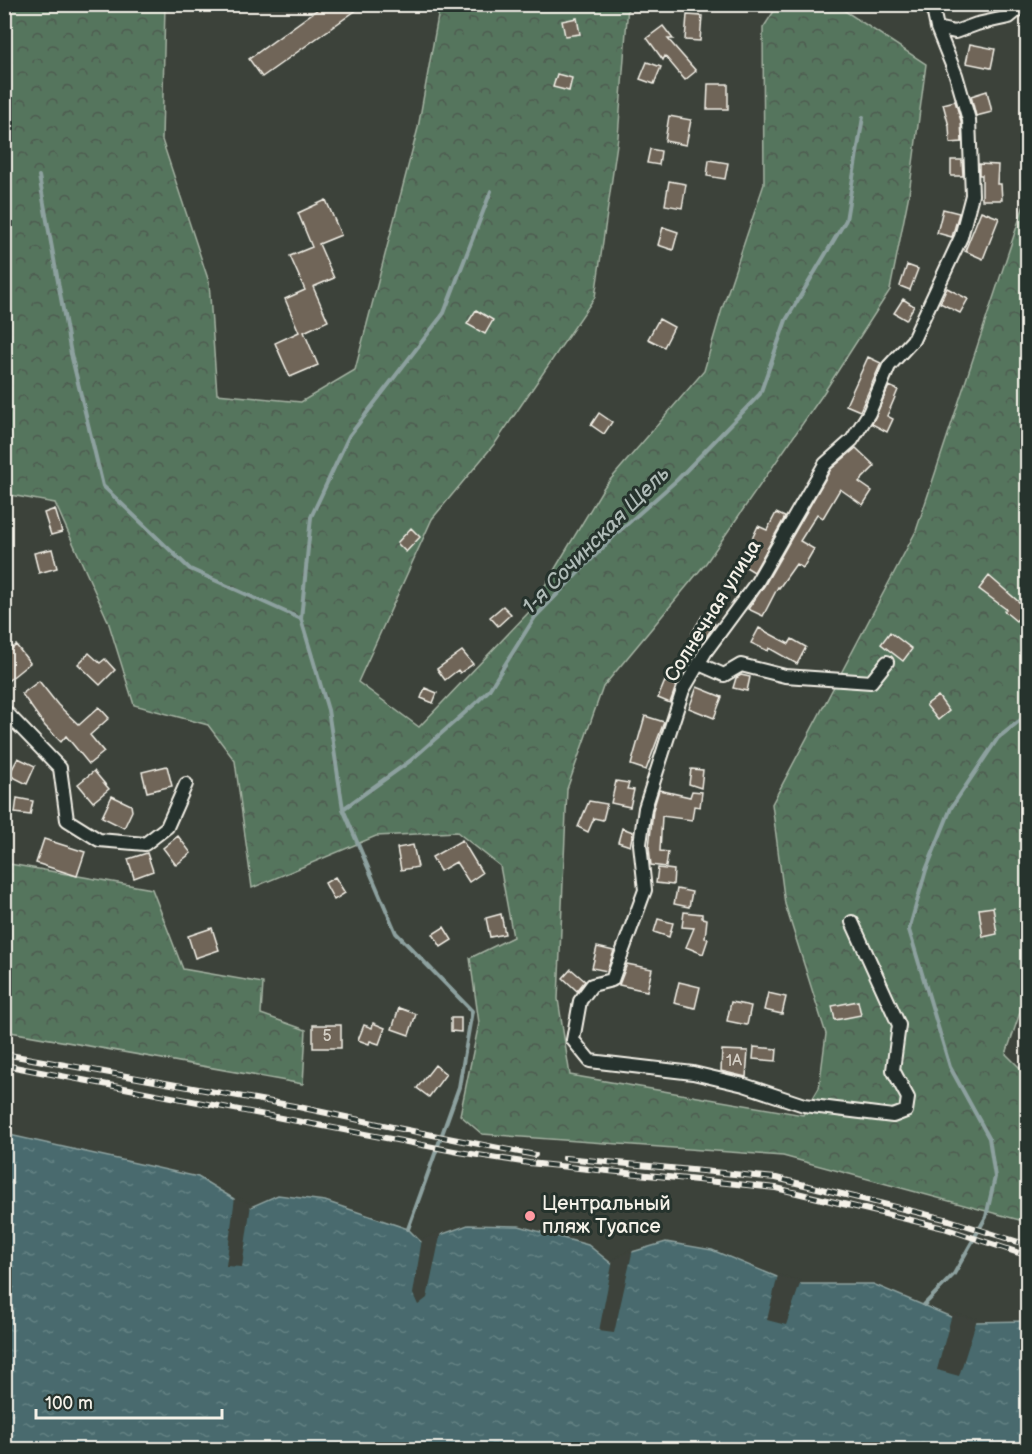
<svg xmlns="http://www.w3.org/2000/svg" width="1032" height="1454" font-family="'Balsamiq Sans',sans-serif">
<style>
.forest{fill:url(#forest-crowns);stroke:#a4b2a2;stroke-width:1.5}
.water{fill:url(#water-ripples);stroke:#8da19f;stroke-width:1.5}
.pier{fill:#3c423a}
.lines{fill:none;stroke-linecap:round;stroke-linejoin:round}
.stream{stroke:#8da19f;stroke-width:4}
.building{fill:#6f6558;stroke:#f4f1e8;stroke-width:1.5}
.street-casing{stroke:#f4f1e8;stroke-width:16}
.street{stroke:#26332d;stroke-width:12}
.rail-casing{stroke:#f4f1e8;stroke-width:6}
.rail{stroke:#26332d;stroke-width:4;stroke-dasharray:11;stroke-linecap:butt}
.poi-dot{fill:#ff9aa2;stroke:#26332d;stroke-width:2}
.labels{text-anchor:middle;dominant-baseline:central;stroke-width:6;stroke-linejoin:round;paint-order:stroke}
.number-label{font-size:16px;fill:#d3cec4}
.street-label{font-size:20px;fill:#f4f1e8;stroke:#26332d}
.poi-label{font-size:20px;fill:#f4f1e8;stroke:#26332d;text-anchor:start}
.water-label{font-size:21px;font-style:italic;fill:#afbbb7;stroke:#26332d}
</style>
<defs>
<pattern id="forest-crowns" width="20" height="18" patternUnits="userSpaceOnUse" patternTransform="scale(1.5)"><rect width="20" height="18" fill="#55745d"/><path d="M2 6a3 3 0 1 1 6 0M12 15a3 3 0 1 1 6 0" fill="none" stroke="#4e5c50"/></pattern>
<pattern id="water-ripples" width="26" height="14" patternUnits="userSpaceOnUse" patternTransform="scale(1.5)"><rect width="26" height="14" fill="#486b6e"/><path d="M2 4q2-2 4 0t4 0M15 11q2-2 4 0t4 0" fill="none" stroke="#638183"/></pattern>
</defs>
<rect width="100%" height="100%" fill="#3c423a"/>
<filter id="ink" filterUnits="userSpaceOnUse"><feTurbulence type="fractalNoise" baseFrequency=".0167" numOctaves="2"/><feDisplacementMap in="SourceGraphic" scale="12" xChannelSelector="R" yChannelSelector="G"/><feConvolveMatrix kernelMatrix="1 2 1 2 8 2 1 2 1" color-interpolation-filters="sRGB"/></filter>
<g filter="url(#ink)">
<path class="forest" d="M 4,5 L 165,5 L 162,140 L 209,282 L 217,394 L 301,402 L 355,370 L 418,128 L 440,5 L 628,5 L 618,137 L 595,297 L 496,442 L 432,519 L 358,682 L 419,727 L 529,612 L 604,487 L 704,371 L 722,309 L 764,184 L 763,28 L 778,5 L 836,5 L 926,64 L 909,194 L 890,290 L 821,397 L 706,563 L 603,687 L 567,789 L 558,999 L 570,1075 L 803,1115 L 819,1088 L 826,1034 L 785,904 L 772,804 L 916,531 L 1027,196 L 1028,989 L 1006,1054 L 1027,1075 L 1027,1222 L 783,1156 L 482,1134 L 460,1115 L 479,1023 L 470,958 L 513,937 L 500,866 L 457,832 L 376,836 L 252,888 L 235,761 L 208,725 L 134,705 L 108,621 L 55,503 L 5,494 Z
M 4,863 L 152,889 L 183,969 L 263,983 L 261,1014 L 306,1030 L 303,1084 L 5,1031 Z"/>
<path class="water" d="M 5,1134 L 198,1177 L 234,1199 L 251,1207 L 278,1195 L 325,1201 L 408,1229 L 421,1242 L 468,1225 L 519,1226 L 588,1245 L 612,1264 L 632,1252 L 666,1242 L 712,1250 L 777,1277 L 800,1284 L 873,1284 L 951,1317 L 976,1322 L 1025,1321 L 1027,1322 L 1027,1449 L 5,1450 Z"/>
<path class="pier" d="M 235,1197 L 251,1204 L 242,1267 L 226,1266 Z
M 441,1232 L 427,1298 L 418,1305 L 413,1294 L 422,1239 Z
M 633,1249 L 614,1333 L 599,1331 L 613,1260 Z
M 778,1275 L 801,1281 L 786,1325 L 767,1320 Z
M 952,1314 L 977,1319 L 959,1376 L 937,1370 Z"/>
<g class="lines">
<path class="stream" d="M 39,176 L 71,354 L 103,486 L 190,569 L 301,619 L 328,710 L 343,809
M 301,619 L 311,517 L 349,436 L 444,313 L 491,191
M 408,1229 L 459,1087 L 472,1011 L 396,933 L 343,809 L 410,761 L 477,702 L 489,690 L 535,617 L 617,533 L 677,480 L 760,394 L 786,320 L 846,220 L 863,117
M 924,1305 L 954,1274 L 986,1217 L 995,1177 L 989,1138 L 950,1067 L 909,930 L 926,870 L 951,808 L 998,738 L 1028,714"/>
</g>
<path class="building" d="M 325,4 L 365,4 L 262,77 L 249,59 Z
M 687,15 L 702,16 L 700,41 L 685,40 Z
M 577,18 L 580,34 L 565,36 L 562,21 Z
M 663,26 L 673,39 L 668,39 L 696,71 L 685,80 L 665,56 L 663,60 L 647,38 Z
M 970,44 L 995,49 L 991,68 L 966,63 Z
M 647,62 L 661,67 L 654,84 L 640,79 Z
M 557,74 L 572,78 L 569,91 L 553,87 Z
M 708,84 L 728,84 L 728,109 L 707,109 Z
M 987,91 L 992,112 L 976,116 L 971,96 Z
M 955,101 L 961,121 L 962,142 L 950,143 L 949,126 L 943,104 Z
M 669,116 L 691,120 L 686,145 L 665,141 Z
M 650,149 L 661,151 L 659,165 L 647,163 Z
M 709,160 L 728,163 L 725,179 L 707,176 Z
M 951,160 L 962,160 L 963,176 L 951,176 Z
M 979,164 L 998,165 L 997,184 L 1001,184 L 1002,200 L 982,200 L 982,175 L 979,175 Z
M 669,181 L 686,184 L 682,208 L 665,205 Z
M 326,200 L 341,235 L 319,244 L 334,278 L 313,287 L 328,321 L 304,332 L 318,365 L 290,377 L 275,343 L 299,332 L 285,299 L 305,290 L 290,256 L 312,247 L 298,213 Z
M 943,209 L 959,213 L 952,237 L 937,233 Z
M 981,211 L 999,218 L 983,259 L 965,251 Z
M 663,227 L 678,232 L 673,250 L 658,245 Z
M 907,265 L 918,269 L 910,290 L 900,286 Z
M 947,288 L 968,299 L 960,313 L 940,303 Z
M 903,299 L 914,306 L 906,320 L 894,313 Z
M 476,310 L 493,320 L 485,334 L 467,324 Z
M 659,319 L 674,327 L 664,347 L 648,339 Z
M 868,357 L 881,363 L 860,411 L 846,405 Z
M 889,386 L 898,390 L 887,416 L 893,419 L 887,432 L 872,424 Z
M 599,413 L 612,422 L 604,434 L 591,425 Z
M 856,448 L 875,466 L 859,482 L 872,491 L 863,505 L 840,489 L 823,518 L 817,514 L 800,541 L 814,549 L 803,568 L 796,564 L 779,588 L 778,587 L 763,616 L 748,609 L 764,586 L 831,469 Z
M 55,509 L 62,532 L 51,535 L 44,513 Z
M 776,513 L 785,517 L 754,572 L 741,564 L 754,542 L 751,541 L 758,526 L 767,530 Z
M 411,528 L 420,537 L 406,552 L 397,543 Z
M 52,549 L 57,568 L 39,573 L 34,553 Z
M 989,576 L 1027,609 L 1016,621 L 1004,611 L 1006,609 L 979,589 Z
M 503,606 L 511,614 L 498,626 L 490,617 Z
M 702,616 L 715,624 L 704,640 L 692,633 Z
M 759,628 L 789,644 L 792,639 L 806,647 L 797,664 L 769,648 L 768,651 L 751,643 Z
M 890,632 L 912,649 L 903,661 L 881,644 Z
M 4,636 L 13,648 L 16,645 L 30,663 L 4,684 Z
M 462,651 L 473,664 L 460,673 L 458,670 L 445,680 L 437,669 Z
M 89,653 L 100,663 L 105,659 L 115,670 L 100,685 L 78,664 Z
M 741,675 L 750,677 L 747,691 L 733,688 L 736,678 Z
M 39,681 L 58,705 L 79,725 L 99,707 L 109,718 L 90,735 L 104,752 L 89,764 L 66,736 L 61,742 L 45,726 L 22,694 Z
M 665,681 L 676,686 L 670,703 L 658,698 Z
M 697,687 L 722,697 L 714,718 L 689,708 Z
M 425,688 L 437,693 L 433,703 L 421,698 Z
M 938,696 L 949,711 L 938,720 L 926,705 Z
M 645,716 L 664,722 L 646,770 L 631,765 Z
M 18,758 L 35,766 L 27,784 L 9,775 Z
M 167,766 L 172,786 L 147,792 L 142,772 Z
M 691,769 L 703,770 L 701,788 L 689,784 Z
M 94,771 L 109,789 L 93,802 L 78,784 Z
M 616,781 L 629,783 L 627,789 L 634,790 L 630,807 L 611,803 Z
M 659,790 L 690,797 L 692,791 L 702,792 L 700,807 L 694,806 L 692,820 L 662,816 L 660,851 L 668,852 L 666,867 L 651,865 L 649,848 L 653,810 Z
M 112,796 L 131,805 L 132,811 L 124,828 L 102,817 Z
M 17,798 L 33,801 L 30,815 L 15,813 Z
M 589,801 L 607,804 L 603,820 L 594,818 L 588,832 L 578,827 Z
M 622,828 L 633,832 L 630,846 L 618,842 Z
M 178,836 L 191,853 L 176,865 L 163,848 Z
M 44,839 L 85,852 L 77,876 L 36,863 Z
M 462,840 L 482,873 L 469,882 L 456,862 L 440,871 L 432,857 Z
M 413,845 L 418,867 L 401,870 L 397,848 Z
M 147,853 L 153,871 L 134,878 L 128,859 Z
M 658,868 L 674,870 L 673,885 L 656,883 Z
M 335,877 L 345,893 L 334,900 L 325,883 Z
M 677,889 L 692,892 L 689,907 L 674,904 Z
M 993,907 L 997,934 L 983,937 L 979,909 Z
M 684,912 L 702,914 L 702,918 L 707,919 L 705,938 L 708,939 L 703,954 L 686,947 L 694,928 L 682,927 Z
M 501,914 L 505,934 L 490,937 L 486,918 Z
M 658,919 L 673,923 L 669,937 L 654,932 Z
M 444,927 L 452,940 L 441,947 L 433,934 Z
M 212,928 L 219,950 L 195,958 L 188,936 Z
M 597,947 L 614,951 L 607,971 L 592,968 Z
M 627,964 L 652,969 L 647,991 L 619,985 Z
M 571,969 L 585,981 L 577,991 L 563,978 Z
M 679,982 L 700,987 L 695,1008 L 674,1003 Z
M 768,993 L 786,997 L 782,1014 L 764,1010 Z
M 858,1001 L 861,1015 L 835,1020 L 832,1006 Z
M 731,1002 L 751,1006 L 747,1025 L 727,1021 Z
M 399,1008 L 416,1014 L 409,1035 L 392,1029 Z
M 451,1018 L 461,1018 L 461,1032 L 451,1031 Z
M 373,1023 L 385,1028 L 379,1044 L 370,1041 L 369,1044 L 358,1040 L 364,1025 L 372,1028 Z
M 313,1025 L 341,1025 L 341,1048 L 313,1048 Z
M 754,1047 L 777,1049 L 776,1061 L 753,1059 Z
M 722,1050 L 748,1051 L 746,1077 L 721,1071 Z
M 435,1065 L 446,1074 L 429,1097 L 417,1088 Z"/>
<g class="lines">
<defs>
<path id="street" d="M 937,28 L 955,32 L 977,24 L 1009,17 L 1025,4
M 699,664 L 724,675 L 741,665 L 785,676 L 871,682 L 887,662
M 4,710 L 60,768 L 67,820 L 99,840 L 145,844 L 167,827 L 186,784
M 852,922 L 899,1025 L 893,1070 L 908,1098 L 906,1111 L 893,1116 L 804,1105 L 744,1085 L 693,1073 L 590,1061 L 573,1040 L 580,1001 L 592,985 L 612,980 L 645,890 L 640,844 L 645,808 L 683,690 L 706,651 L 757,582 L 825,464 L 852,440 L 869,413 L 889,366 L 913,340 L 961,237 L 972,195 L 969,120 L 956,75 L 937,28 L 932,4"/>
</defs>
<use href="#street" class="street-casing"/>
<use href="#street" class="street"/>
<defs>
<path id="rail" d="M 4,1054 L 294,1106 L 397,1128 L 535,1155
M 4,1065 L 459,1152 L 529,1163 L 776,1188 L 944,1228 L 1028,1256
M 565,1158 L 776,1178 L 949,1220 L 1028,1245"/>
</defs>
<use href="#rail" class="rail-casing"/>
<use href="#rail" class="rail"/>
</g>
</g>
<circle class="poi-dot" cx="530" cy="1216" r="6"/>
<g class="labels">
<g class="number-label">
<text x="327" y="1036">5</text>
<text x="734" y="1061">1А</text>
</g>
<g class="street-label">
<text transform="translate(713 611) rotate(-58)">Солнечная улица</text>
</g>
<g class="poi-label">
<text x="542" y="1204">Центральный<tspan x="542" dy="23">пляж Туапсе</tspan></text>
</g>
<g class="water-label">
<text transform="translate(596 540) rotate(-45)">1-я Сочинская Щель</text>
</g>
</g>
<rect width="1032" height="1454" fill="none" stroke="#26332d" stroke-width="24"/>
<rect x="12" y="12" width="1008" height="1430" fill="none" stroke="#f4f1e8" stroke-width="2" filter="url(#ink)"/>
<path d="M36 1409v9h186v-9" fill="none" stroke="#f4f1e8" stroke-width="3"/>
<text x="45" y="1409" font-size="18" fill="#f4f1e8" stroke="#26332d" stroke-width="4.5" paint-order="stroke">100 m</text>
</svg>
